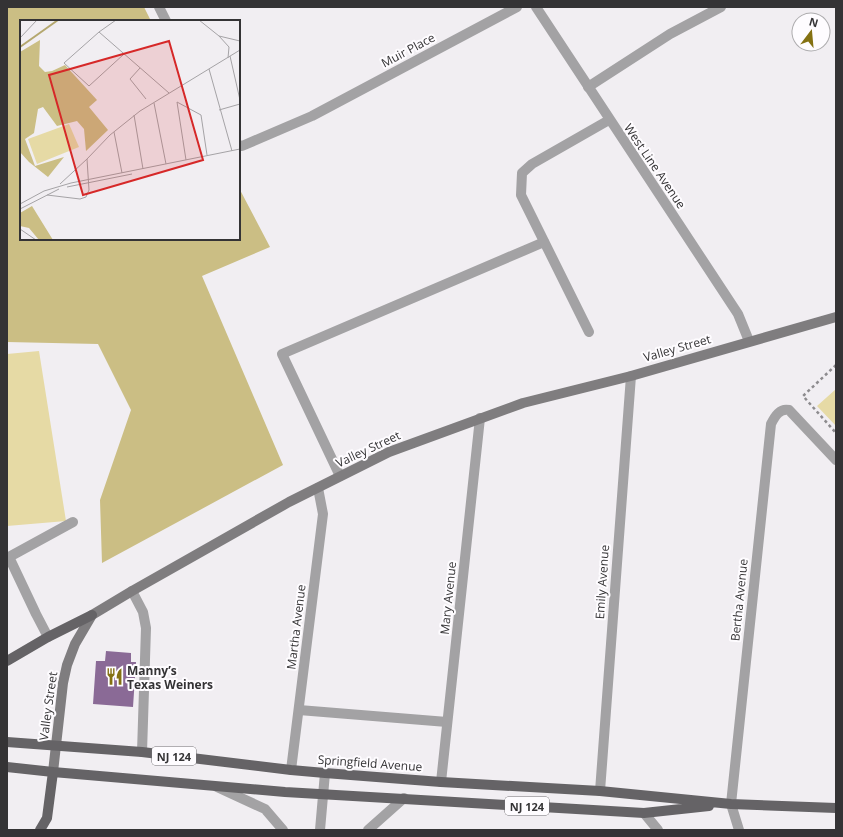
<svg xmlns="http://www.w3.org/2000/svg" width="843" height="837" font-family="'Open Sans',sans-serif">
<style>
.green{fill:#e6daa5}
.forest{fill:#cbbe84}
.building{fill:#8a6a96}
.lines{fill:none;stroke-linecap:round;stroke-linejoin:round}
.path{stroke:#8d8b8e;stroke-width:2.5;stroke-dasharray:3 3;stroke-linecap:butt}
.lane{stroke:#a3a2a4;stroke-width:10}
.street{stroke:#a3a2a4;stroke-width:10}
.secondary{stroke:#7f7d7f;stroke-width:10}
.primary{stroke:#656366;stroke-width:10}
.labels{text-anchor:middle;dominant-baseline:central;stroke-width:4;stroke-linejoin:round;paint-order:stroke}
.shield{fill:#fefcff;stroke:#716f72;stroke-width:1}
.shield-label{font-size:11px;font-weight:bold;fill:#343335}
.street-label{font-size:12px;fill:#343335;stroke:#fefcff}
.poi-label{font-size:12px;font-weight:bold;fill:#343335;stroke:#fefcff;text-anchor:start}
.inset-river{fill:none;stroke:#b4a76e;stroke-width:2}
.inset-road{fill:none;stroke:#a5a3a6;stroke-width:1}
.view{fill:#d62828;fill-opacity:0.15;stroke:#d62828;stroke-width:2}
.inset-edge{fill:none;stroke:#343335;stroke-width:2}
</style>
<rect width="100%" height="100%" fill="#f1eef2"/>
<path class="green" d="M 39,351 L 66,521 L 7,526 L 7,354 Z
M 836,389 L 836,426 L 817,406 Z"/>
<path class="forest" d="M 7,7 L 144,7 L 151,21 L 21,21 L 21,239 L 239,239 L 239,188 L 270,247 L 202,276 L 283,465 L 102,563 L 100,500 L 131,410 L 98,344 L 7,342 Z"/>
<path class="building" d="M 106,651 L 131,653 L 131,662 L 136,662 L 133,707 L 93,704 L 96,661 L 105,661 Z"/>
<g class="lines">
<path class="path" d="M 836,365 L 803,396 L 836,433"/>
<path class="lane" d="M 588,87 L 670,34 L 721,7
M 340,476 L 282,354 L 544,242
M 132,591 L 143,612 L 146,628 L 142,752
M 48,637 L 36,614 L 9,557 L 73,522
M 299,710 L 447,722
M 217,787 L 265,809 L 283,830
M 731,804 L 739,830
M 644,813 L 658,830
M 320,830 L 325,773
M 368,830 L 404,798"/>
<path class="street" d="M 159,7 L 166,21
M 536,7 L 738,314 L 749,341
M 239,145 L 242,146 L 312,116 L 517,7
M 589,332 L 521,195 L 522,173 L 532,164 L 609,120
M 291,770 L 323,514 L 318,488
M 441,782 L 480,418
M 600,791 L 631,376
M 731,804 L 771,424 C 775,416 780,408 789,410 L 836,460"/>
<path class="secondary" d="M 53,772 L 63,683 L 67,665 L 75,644 L 92,615 L 132,591 L 289,502 L 389,452 L 523,403 L 631,376 L 836,317"/>
<path class="primary" d="M 7,661 L 48,637 L 92,615
M 7,742 L 142,752 L 291,770 L 325,773 L 441,782 L 600,791 L 731,804 L 836,808
M 7,767 L 53,772 L 285,792 L 644,813 L 709,806
M 40,830 L 47,818 L 53,772"/>
</g>
<defs>
<symbol id="restaurant-bare" viewBox="-9 -9 18 18"><path d="M-5-6h1v4h1v-4h1v4h1v-4h1v5L-1.5 .5V6h-2V.5L-5-1ZM5-6V6H3V1.5H1.5Q1.5-4 5-6Z" fill="#847112" stroke="#fefcff" stroke-width="2.5" paint-order="stroke"/></symbol>
</defs>
<g fill-rule="evenodd">
<use href="#restaurant-bare" x="102" y="664" width="25" height="25"/>
</g>
<g class="labels">
<g class="shield">
<rect x="152" y="747" width="44" height="18" rx="3"/>
<rect x="505" y="797" width="44" height="18" rx="3"/>
</g>
<g class="shield-label">
<text x="174" y="756">NJ 124</text>
<text x="527" y="806">NJ 124</text>
</g>
<g class="street-label">
<text transform="translate(408 50) rotate(-28)">Muir Place</text>
<text transform="translate(655 166) rotate(56)">West Line Avenue</text>
<text transform="translate(677 348) rotate(-16)">Valley Street</text>
<text transform="translate(368 449) rotate(-25)">Valley Street</text>
<text transform="translate(602 582) rotate(-86)">Emily Avenue</text>
<text transform="translate(448 598) rotate(-84)">Mary Avenue</text>
<text transform="translate(739 600) rotate(-84)">Bertha Avenue</text>
<text transform="translate(296 627) rotate(-83)">Martha Avenue</text>
<text transform="translate(48 706) rotate(-82)">Valley Street</text>
<text transform="translate(370 763) rotate(4)">Springfield Avenue</text>
</g>
<g class="poi-label">
<text x="127" y="670">Manny’s<tspan x="127" dy="14">Texas Weiners</tspan></text>
</g>
</g>
<g transform="translate(20 20)">
<rect width="220" height="220" fill="#f1eef2"/>
<path d="M 49,104 L 59,127 L 17,144 L 8,119 Z" fill="#e6daa5"/>
<path d="M 20,20 L 19,46 L 25,52 L 32,51 L 45,45 L 77,80 L 69,87 L 88,110 L 66,131 L 64,109 L 57,101 L 37,106 L 23,87 L 18,89 L 14,113 L 5,119 L 15,146 L 44,137 L 28,157 L 9,142 L 0,132 L 0,32 ZM 12,186 L 33,220 L 19,220 L 9,208 L 0,206 L 0,193 Z" fill="#cbbe84"/>
<path class="inset-river" d="M 0,27 L 38,0"/>
<path class="inset-road" d="M 96,0 L 79,12 L 44,43 L 69,66 L 104,34M 179,0 L 199,16 L 220,21M 79,12 L 149,73M 199,16 L 209,27 L 208,38M 0,18 L 17,0M 210,36 L 220,80M 120,48 L 110,59 L 126,79M 189,49 L 212,131M 134,83 L 146,144M 199,90 L 220,84M 114,95 L 123,149M 94,112 L 102,153M 166,140 L 157,82 L 181,95 L 187,135M 40,164 L 67,139M 47,167 L 112,154M 27,175 L 60,179 L 66,177 L 69,170 L 67,139 L 90,115 L 120,91 L 220,30M 0,184 L 24,171 L 51,163 L 220,129M 0,189 L 39,169M 0,209 L 16,220"/>
<path class="view" d="M 149,21 L 183,140 L 63,175 L 29,55 Z"/>
<rect width="220" height="220" class="inset-edge"/>
</g>
<rect width="843" height="837" fill="none" stroke="#343335" stroke-width="16"/>
<g transform="translate(811 32) rotate(16)"><circle r="19" fill="#fefcff" stroke="#adacae"/>
<path d="M0-3L7 15L0 10L-7 15Z" fill="#847112"/>
<text y="-6" font-size="11" font-weight="bold" text-anchor="middle" fill="#343335">N</text>
</g>
</svg>
